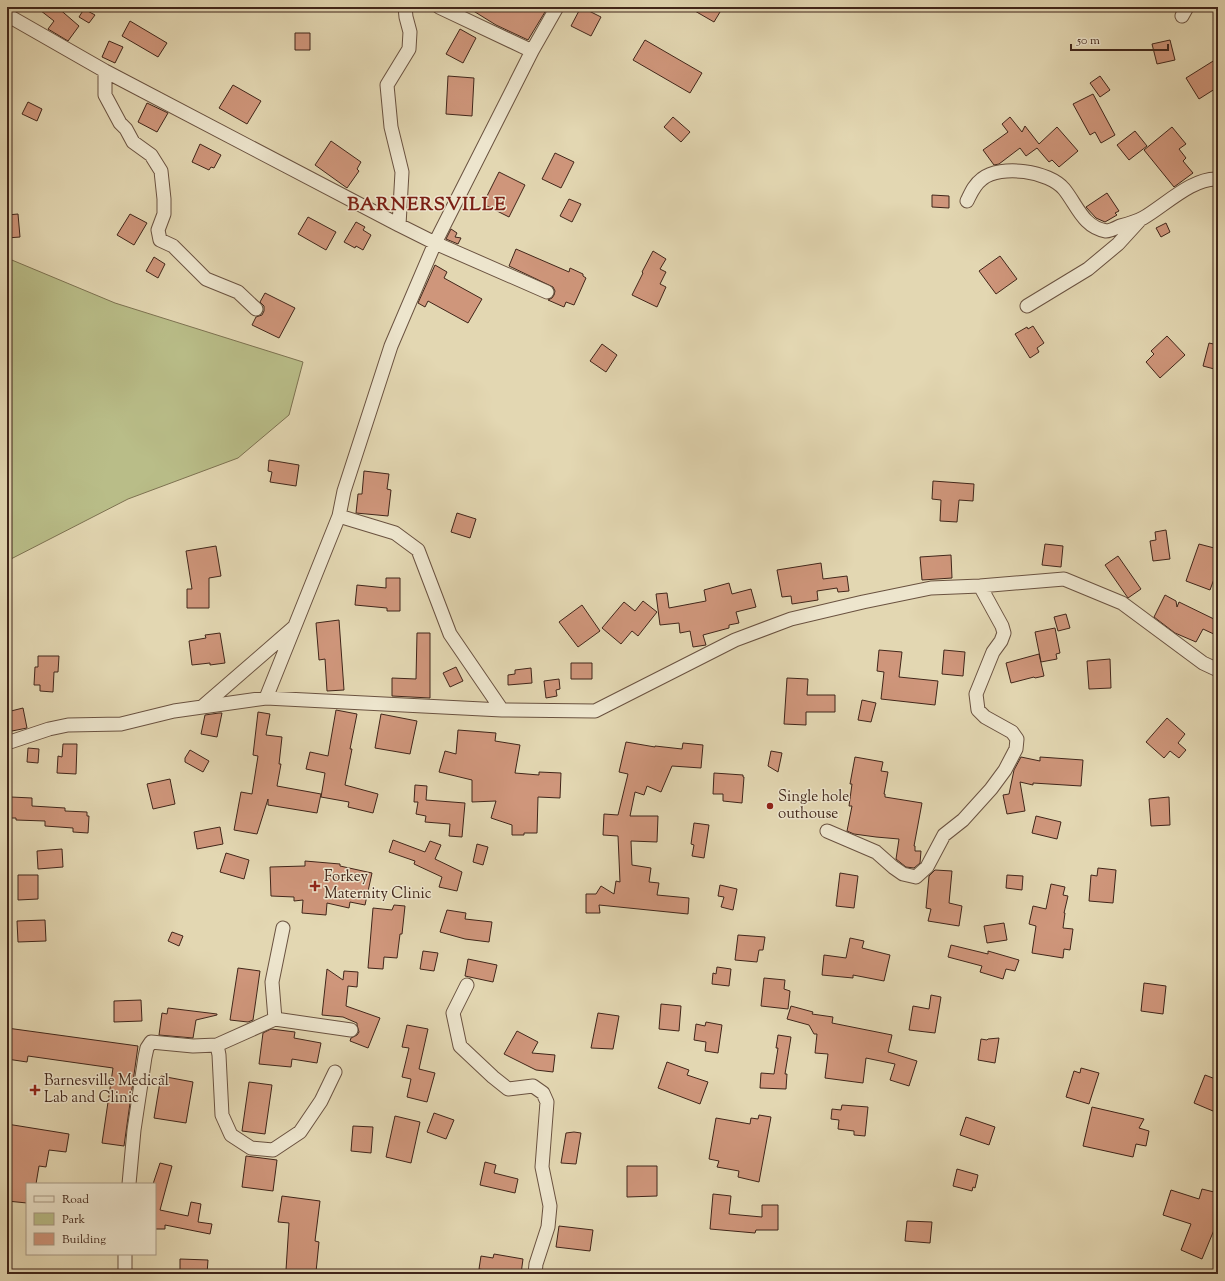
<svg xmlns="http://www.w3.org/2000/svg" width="1225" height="1281" font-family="'Sorts Mill Goudy',serif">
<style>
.green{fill:#b9bd88;stroke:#7d7251}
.building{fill:#cf967b;stroke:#41261a}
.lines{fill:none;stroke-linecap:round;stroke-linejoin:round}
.minor-casing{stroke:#6a5240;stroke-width:15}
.minor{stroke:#ede5cd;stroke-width:13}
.poi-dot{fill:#8f2418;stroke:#ede5cd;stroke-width:1.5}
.labels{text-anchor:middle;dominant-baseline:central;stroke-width:3;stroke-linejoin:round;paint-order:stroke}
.poi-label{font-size:15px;fill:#41261a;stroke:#ede5cd;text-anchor:start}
.district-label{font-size:19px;font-weight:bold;letter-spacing:1px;fill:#7a1f14;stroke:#ede5cd}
</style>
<rect width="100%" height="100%" fill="#e3d7b2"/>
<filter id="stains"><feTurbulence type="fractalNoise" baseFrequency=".005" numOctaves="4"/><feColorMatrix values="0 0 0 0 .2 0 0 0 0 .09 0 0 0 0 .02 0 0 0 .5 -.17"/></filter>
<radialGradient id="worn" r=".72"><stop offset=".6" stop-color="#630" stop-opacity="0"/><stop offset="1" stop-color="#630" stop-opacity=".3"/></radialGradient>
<path class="green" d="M 7,258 L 115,303 L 303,362 L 289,415 L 238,458 L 128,499 L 7,561 Z"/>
<path class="building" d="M 36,7 L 57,7 L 79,26 L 68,41 L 48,29 L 54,21 Z
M 467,7 L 548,7 L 528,40 L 496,25 Z
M 581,7 L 601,17 L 591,36 L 571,26 Z
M 688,7 L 723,7 L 714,22 Z
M 84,9 L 95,15 L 89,23 L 79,17 Z
M 130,21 L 167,43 L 158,57 L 122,36 Z
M 460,29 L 476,38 L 463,63 L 446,54 Z
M 295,33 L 310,33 L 310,50 L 295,50 Z
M 645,40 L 702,73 L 690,93 L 633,60 Z
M 1170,40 L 1175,60 L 1157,64 L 1152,44 Z
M 109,41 L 123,47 L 115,63 L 102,57 Z
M 1218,58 L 1218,87 L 1199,99 L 1186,78 Z
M 448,76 L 474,78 L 472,116 L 446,114 Z
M 1100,76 L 1110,90 L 1100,97 L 1090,83 Z
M 233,85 L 261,101 L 247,124 L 219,108 Z
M 1093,94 L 1115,135 L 1101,143 L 1095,132 L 1090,135 L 1073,104 Z
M 28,102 L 42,109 L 37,121 L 22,114 Z
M 147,103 L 168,113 L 157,132 L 138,122 Z
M 673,117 L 690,132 L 681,142 L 664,127 Z
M 1010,117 L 1022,132 L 1025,126 L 1039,144 L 1057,127 L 1078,151 L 1059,167 L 1052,160 L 1049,162 L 1037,148 L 1026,156 L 1020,148 L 999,164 L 994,165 L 983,150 L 1008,132 L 1002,124 Z
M 1172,127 L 1186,144 L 1179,149 L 1186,158 L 1183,161 L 1193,173 L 1174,187 L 1144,150 Z
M 1135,131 L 1147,146 L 1129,160 L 1117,145 Z
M 331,141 L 361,162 L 357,169 L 359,171 L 347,188 L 315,165 Z
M 200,144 L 221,155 L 214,168 L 211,167 L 209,170 L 192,162 Z
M 555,153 L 574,162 L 561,188 L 542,179 Z
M 499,172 L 525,185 L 509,217 L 483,204 Z
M 1107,193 L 1119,211 L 1115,213 L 1117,215 L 1105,222 L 1096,218 L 1086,207 Z
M 932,195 L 949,196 L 949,208 L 932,207 Z
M 569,199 L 581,204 L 572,222 L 560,216 Z
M 18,214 L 20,237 L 7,238 L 7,215 Z
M 130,214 L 147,223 L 134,245 L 117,235 Z
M 308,217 L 336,232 L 326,250 L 298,234 Z
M 356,222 L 365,227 L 363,230 L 371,235 L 363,250 L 356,246 L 355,248 L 344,242 Z
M 1166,223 L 1170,232 L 1161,237 L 1156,228 Z
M 451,229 L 457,233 L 455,237 L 461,238 L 458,244 L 446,239 Z
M 516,249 L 569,272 L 570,268 L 583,274 L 583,276 L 586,278 L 574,305 L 566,302 L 564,307 L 548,300 L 552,298 L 554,295 L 555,291 L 553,287 L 509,266 Z
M 653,251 L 666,259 L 660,269 L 666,272 L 660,284 L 666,287 L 657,307 L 632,295 L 643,273 L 642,272 Z
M 1000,256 L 1017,279 L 996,294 L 979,271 Z
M 154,257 L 165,264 L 158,278 L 146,271 Z
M 435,265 L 447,272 L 444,278 L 482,299 L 468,323 L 428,301 L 425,307 L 418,303 Z
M 265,293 L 295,308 L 279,338 L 252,325 L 256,317 L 262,315 L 264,311 L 264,306 L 260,302 Z
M 1033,326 L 1044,343 L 1037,348 L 1039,352 L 1030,358 L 1015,334 L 1027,327 L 1028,329 Z
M 1167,336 L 1185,355 L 1160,378 L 1146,362 L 1154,354 L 1151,351 Z
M 1209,343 L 1218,345 L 1218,370 L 1203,366 Z
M 602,344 L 617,355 L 606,372 L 590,361 Z
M 269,460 L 299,465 L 296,486 L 270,482 L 272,472 L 268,471 Z
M 364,471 L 389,474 L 387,489 L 391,490 L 388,516 L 356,513 L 358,494 L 362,494 Z
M 933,481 L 974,484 L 973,501 L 959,500 L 957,522 L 940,521 L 941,500 L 932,499 Z
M 457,513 L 476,519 L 470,538 L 451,532 Z
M 1166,530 L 1170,559 L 1153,561 L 1150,541 L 1156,540 L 1155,532 Z
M 1045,544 L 1063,546 L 1061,567 L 1042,565 Z
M 1199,544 L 1218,549 L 1218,568 L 1210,590 L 1186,581 Z
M 216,546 L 221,576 L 209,578 L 209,608 L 187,608 L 187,589 L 192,589 L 186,551 Z
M 951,555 L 952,578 L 922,580 L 920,557 Z
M 1118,556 L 1141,589 L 1128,598 L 1105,565 Z
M 821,563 L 823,579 L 847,576 L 849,591 L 838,592 L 837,588 L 817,591 L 818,600 L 792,604 L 791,596 L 782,597 L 777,570 Z
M 386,578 L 400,578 L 400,611 L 387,611 L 387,608 L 355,605 L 357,585 L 386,588 Z
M 729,583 L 732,594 L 751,589 L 756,607 L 736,612 L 739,623 L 729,625 L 729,628 L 703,635 L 706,645 L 693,647 L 690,631 L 680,633 L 679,623 L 660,625 L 656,594 L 667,593 L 669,608 L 706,601 L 704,590 Z
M 1165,595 L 1176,601 L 1177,607 L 1179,602 L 1218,621 L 1218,636 L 1203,629 L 1196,642 L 1175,633 L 1154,617 Z
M 643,601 L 657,612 L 638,636 L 632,631 L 621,644 L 602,628 L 624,602 L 635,611 Z
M 582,605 L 600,631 L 578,647 L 559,622 Z
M 1066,614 L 1070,628 L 1058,631 L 1054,617 Z
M 339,620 L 344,690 L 327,691 L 325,659 L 319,660 L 316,623 Z
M 1055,628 L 1060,653 L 1056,654 L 1057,659 L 1041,662 L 1035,632 Z
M 220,633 L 225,663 L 210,665 L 210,663 L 192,665 L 189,641 L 206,638 L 205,635 Z
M 417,633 L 430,633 L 430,698 L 392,696 L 392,678 L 416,679 Z
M 879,650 L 902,652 L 899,677 L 938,681 L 935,705 L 881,699 L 884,672 L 877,671 Z
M 944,650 L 965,652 L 963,676 L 942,674 Z
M 1039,654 L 1044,676 L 1035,678 L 1034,677 L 1011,683 L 1006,663 Z
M 38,656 L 59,656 L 58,672 L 54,672 L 53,692 L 40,691 L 40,685 L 34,685 L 35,667 L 38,667 Z
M 1110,659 L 1111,688 L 1089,689 L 1087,661 Z
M 571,663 L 592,663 L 592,679 L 571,679 Z
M 456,667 L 463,681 L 450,687 L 443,673 Z
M 531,668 L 532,683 L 508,685 L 508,675 L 515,674 L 515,670 Z
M 787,678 L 808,679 L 807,695 L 835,695 L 835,712 L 806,712 L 806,725 L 784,724 Z
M 559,679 L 560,689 L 556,690 L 557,696 L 546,698 L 544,681 Z
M 862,700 L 876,703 L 871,722 L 858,720 Z
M 23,708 L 27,728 L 7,732 L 7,712 Z
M 336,710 L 357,714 L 350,749 L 352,749 L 345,785 L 378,794 L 373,813 L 348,807 L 349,802 L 321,797 L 325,773 L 306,769 L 310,752 L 328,756 Z
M 258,712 L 270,714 L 266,735 L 282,737 L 279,764 L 281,764 L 277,786 L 321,794 L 317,813 L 268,805 L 268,799 L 257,834 L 234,830 L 241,792 L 252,794 L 258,756 L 253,755 Z
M 219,713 L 222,713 L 217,737 L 201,734 L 205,715 Z
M 381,714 L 417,721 L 410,754 L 375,748 Z
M 1167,718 L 1185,734 L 1178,743 L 1186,750 L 1179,758 L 1170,751 L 1164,758 L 1146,742 Z
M 458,730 L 496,733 L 495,741 L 520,745 L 515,773 L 539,775 L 539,772 L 561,773 L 560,798 L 538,797 L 537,833 L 524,833 L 524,835 L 512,835 L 512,825 L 491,818 L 496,801 L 472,802 L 472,780 L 439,772 L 445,751 L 456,754 Z
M 626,742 L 655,747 L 655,746 L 682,749 L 683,743 L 703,745 L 701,768 L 672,766 L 661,792 L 647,786 L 644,795 L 635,792 L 630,816 L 658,816 L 657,842 L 631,841 L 632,865 L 651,868 L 649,882 L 659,883 L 657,895 L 689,898 L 688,914 L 599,905 L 600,913 L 586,913 L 586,894 L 596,894 L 601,886 L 614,894 L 616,881 L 620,882 L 618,836 L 603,835 L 604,814 L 618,815 L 628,774 L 619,772 Z
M 63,744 L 77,744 L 76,774 L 57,773 L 58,756 L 62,757 Z
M 28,748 L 39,749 L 38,763 L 27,762 Z
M 190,750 L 209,761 L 203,772 L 185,762 L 185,758 Z
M 771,751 L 782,753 L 778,772 L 768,766 Z
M 855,757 L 883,762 L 881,771 L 888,772 L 884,794 L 885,794 L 885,797 L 922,803 L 914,846 L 915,846 L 915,851 L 921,851 L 920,863 L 914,868 L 906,867 L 896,859 L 899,839 L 876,837 L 854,834 L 847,831 L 852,806 L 849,806 L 852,784 L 850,784 Z
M 1021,757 L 1040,761 L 1040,757 L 1083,760 L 1081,786 L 1033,783 L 1033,785 L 1020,782 L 1025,811 L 1007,814 L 1003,795 L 1009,794 L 1014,770 Z
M 714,773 L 743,775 L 743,777 L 744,777 L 742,803 L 723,801 L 723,794 L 713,794 Z
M 170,779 L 175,804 L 153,809 L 147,784 Z
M 415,785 L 427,786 L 426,800 L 465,803 L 462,837 L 449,836 L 450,824 L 425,822 L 426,816 L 416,814 L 418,802 L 414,802 Z
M 11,797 L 32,798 L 32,806 L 65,808 L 65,811 L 87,812 L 87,816 L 89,816 L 88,833 L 73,832 L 73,828 L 45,826 L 45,821 L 16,820 L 16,818 L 10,818 Z
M 1169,797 L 1170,825 L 1151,826 L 1149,799 Z
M 1036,816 L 1061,822 L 1057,839 L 1032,833 Z
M 694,823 L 709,825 L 704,858 L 692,856 L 694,845 L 691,844 Z
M 220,827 L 223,844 L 197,849 L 194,832 Z
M 393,840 L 425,852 L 430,841 L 441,845 L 435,859 L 462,872 L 457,891 L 439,887 L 442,877 L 414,864 L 415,861 L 389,852 Z
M 477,844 L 488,847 L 483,865 L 473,862 Z
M 62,849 L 63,867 L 38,869 L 37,851 Z
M 226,853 L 249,860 L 244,879 L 220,872 Z
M 305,861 L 340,864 L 340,866 L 372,873 L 365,905 L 350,902 L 349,908 L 327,903 L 326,915 L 302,913 L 303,900 L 294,901 L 294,897 L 271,896 L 270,867 L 305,866 Z
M 1098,868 L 1116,870 L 1113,903 L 1089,901 L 1091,875 L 1097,876 Z
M 935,870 L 952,871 L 949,903 L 962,906 L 959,926 L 928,921 L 931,909 L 926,908 L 929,876 Z
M 840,873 L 858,876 L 854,908 L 836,906 Z
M 18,875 L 38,875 L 38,899 L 18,900 Z
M 1007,875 L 1023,876 L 1022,890 L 1006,888 Z
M 1051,884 L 1065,887 L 1063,895 L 1068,896 L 1064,913 L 1065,913 L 1063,928 L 1073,929 L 1070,950 L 1064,949 L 1063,958 L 1032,953 L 1036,926 L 1029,924 L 1033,906 L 1046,909 Z
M 720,885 L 737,889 L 733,910 L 721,907 L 724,897 L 718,896 Z
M 394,905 L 405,906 L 402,934 L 400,934 L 397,958 L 384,957 L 383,969 L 368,968 L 373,908 L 392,910 Z
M 447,910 L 466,913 L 465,919 L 492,922 L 489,942 L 465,939 L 440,932 Z
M 45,920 L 46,941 L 18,942 L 17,921 Z
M 1004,923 L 1007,940 L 987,943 L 984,926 Z
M 172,932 L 183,936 L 179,946 L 168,941 Z
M 738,935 L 765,937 L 763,950 L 759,950 L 757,962 L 735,960 Z
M 850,938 L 864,941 L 862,948 L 890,955 L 884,981 L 853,975 L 853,978 L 822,975 L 824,955 L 846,958 Z
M 951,945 L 988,954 L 988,951 L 1019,960 L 1015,971 L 1006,969 L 1003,979 L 980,972 L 982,966 L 948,957 Z
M 423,951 L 438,953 L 434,971 L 420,969 Z
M 468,959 L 497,965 L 493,982 L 465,976 Z
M 717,967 L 731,969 L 729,986 L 712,984 L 713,973 L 716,974 Z
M 238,968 L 260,971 L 253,1020 L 248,1022 L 230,1020 Z
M 327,969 L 343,980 L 344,971 L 358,972 L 357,987 L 348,986 L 346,1006 L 380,1018 L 368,1048 L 350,1041 L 351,1038 L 357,1035 L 359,1032 L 357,1025 L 357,1023 L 343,1017 L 322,1015 Z
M 764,978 L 785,980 L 784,989 L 790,991 L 788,1009 L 761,1006 Z
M 1144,983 L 1166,986 L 1163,1014 L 1141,1011 Z
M 931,995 L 941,997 L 935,1033 L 909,1030 L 913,1006 L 929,1009 Z
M 141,1000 L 142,1021 L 114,1022 L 114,1001 Z
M 661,1004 L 681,1006 L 679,1031 L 659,1029 Z
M 791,1006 L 813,1012 L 812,1014 L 833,1017 L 832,1023 L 892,1035 L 888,1052 L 917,1061 L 909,1086 L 890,1080 L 895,1064 L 866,1058 L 863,1083 L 825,1078 L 828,1054 L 815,1053 L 817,1034 L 814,1034 L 809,1025 L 787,1019 Z
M 168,1008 L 217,1014 L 217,1015 L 196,1020 L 193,1038 L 159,1035 L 162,1013 L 167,1014 Z
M 598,1013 L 619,1016 L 613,1049 L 591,1048 Z
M 706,1022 L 722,1025 L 718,1053 L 705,1051 L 706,1042 L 694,1040 L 696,1024 L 705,1026 Z
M 407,1025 L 428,1029 L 419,1069 L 435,1073 L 427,1102 L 407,1097 L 411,1079 L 402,1077 L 409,1048 L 402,1047 Z
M 7,1028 L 138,1046 L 124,1146 L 102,1143 L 113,1068 L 28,1056 L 27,1062 L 7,1059 Z
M 271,1029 L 295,1032 L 294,1038 L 321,1043 L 317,1063 L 292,1059 L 291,1067 L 259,1064 L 263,1033 Z
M 517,1031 L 538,1042 L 532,1053 L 555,1055 L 553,1072 L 536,1070 L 504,1054 Z
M 778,1035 L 791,1037 L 785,1074 L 787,1074 L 786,1089 L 760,1088 L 761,1073 L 774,1074 L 778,1048 L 776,1048 Z
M 999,1038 L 995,1063 L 978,1060 L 981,1039 L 987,1040 L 988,1039 Z
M 667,1062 L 689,1070 L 687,1075 L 708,1082 L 700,1104 L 658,1088 Z
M 1081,1068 L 1099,1073 L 1089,1104 L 1066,1097 L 1074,1071 L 1080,1073 Z
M 1205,1075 L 1218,1080 L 1218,1099 L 1213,1111 L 1194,1103 Z
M 161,1076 L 193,1082 L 186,1123 L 154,1118 Z
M 249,1082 L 272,1085 L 265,1134 L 242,1131 Z
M 842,1105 L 868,1107 L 865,1136 L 854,1135 L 854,1131 L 838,1129 L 839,1120 L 831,1119 L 832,1109 L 841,1110 Z
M 1092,1107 L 1144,1119 L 1139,1128 L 1149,1131 L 1146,1146 L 1136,1144 L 1133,1157 L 1083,1146 Z
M 434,1113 L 454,1120 L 446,1139 L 427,1132 Z
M 759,1115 L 771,1117 L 759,1182 L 738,1177 L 739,1171 L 717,1167 L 719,1161 L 709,1159 L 716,1118 L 750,1124 L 751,1118 L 758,1119 Z
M 395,1116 L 420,1122 L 411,1163 L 386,1157 Z
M 966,1117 L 995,1127 L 989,1145 L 960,1135 Z
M 7,1124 L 69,1134 L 66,1152 L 49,1150 L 46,1167 L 39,1166 L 36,1184 L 27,1184 L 27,1203 L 7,1201 Z
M 353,1126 L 373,1127 L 371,1153 L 351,1151 Z
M 574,1132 L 581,1133 L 576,1164 L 561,1163 L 566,1133 Z
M 246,1156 L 277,1160 L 273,1191 L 242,1187 Z
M 485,1162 L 496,1165 L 494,1173 L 518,1179 L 515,1193 L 480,1185 Z
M 160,1163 L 172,1166 L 160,1210 L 188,1216 L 191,1202 L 201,1204 L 198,1222 L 212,1224 L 210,1234 L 165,1225 L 165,1229 L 155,1229 L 155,1184 L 153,1184 Z
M 627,1166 L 657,1166 L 657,1196 L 627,1197 Z
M 957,1169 L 978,1175 L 975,1188 L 973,1187 L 972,1191 L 953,1186 Z
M 1202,1189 L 1218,1193 L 1218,1231 L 1214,1230 L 1202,1259 L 1181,1250 L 1191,1224 L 1163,1215 L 1171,1190 L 1199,1199 Z
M 713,1194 L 731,1196 L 729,1214 L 762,1217 L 762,1205 L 778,1205 L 778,1230 L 756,1230 L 755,1233 L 710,1229 Z
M 282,1196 L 320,1201 L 315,1241 L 319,1242 L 316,1272 L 286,1270 L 289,1223 L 278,1222 Z
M 907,1221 L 932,1222 L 930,1243 L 905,1241 Z
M 559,1226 L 593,1230 L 590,1251 L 556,1247 Z
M 494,1254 L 523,1259 L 521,1274 L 491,1274 L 491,1271 L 479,1269 L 481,1256 L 493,1258 Z
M 180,1259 L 208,1260 L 207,1274 L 180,1274 Z"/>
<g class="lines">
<defs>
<path id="minor" d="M 405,7 L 406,17 L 410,32 L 409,49 L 387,85 L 391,127 L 402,172 L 399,225 L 435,243 L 547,292
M 439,7 L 532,51
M 7,15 L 105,71 L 399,225
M 1182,16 L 1187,7
M 105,71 L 105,95 L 120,123 L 126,129 L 133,142 L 151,155 L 161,171 L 164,199 L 164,214 L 158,230 L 160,240 L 173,246 L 206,279 L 238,292 L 256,309
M 967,201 C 971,193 974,185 982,179 C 1001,164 1049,171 1064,189 C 1077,205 1083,227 1106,231 C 1110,231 1116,228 1120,226 C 1128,224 1136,222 1143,218 C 1164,206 1193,177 1218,179
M 1027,306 L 1088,269 L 1118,244 L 1139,221
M 339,516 L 395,533 L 418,550 L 450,634 L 502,710
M 266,698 L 339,516 L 344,491 L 391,346 L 435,243 L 532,51 L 557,7
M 202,707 L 293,628
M 7,743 L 49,729 L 68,725 L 121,724 L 174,711 L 266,698 L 502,710 L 595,711 L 735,640 L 791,619 L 863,602 L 931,588 L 980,586 L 1064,579 L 1122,603 L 1203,663 L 1218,670
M 827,831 L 876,852 L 893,867 L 903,874 L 916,877 L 927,867 L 944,835 L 963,820 L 991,789 L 1005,770 L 1016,749 L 1017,739 L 1012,732 L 985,717 L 978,710 L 976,694 L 993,652 L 1001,641 L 1004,633 L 1002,626 L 980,586
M 467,985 L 453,1013 L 460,1046 L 493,1077 L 508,1089 L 533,1086 L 543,1093 L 547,1102 L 542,1167 L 550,1206 L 548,1227 L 536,1264 L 535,1274
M 275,1019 L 272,982 L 283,928
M 217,1045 L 219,1055 L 222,1115 L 231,1135 L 251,1148 L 273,1150 L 300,1132 L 321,1101 L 335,1072
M 129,1184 L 134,1130 L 145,1057 L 147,1048 L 151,1042 L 193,1046 L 217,1045 L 275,1019 L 351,1030
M 125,1274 L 125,1254"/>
</defs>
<use href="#minor" class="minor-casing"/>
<use href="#minor" class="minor"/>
</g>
<g class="poi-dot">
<circle cx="770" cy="806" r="4"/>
<path d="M313 880h4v4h4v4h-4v4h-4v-4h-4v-4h4z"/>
<path d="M33 1084h4v4h4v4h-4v4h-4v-4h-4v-4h4z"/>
</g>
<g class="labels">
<g class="poi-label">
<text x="778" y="797">Single hole<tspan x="778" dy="17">outhouse</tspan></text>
<text x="324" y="877">Forkey<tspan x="324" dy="17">Maternity Clinic</tspan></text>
<text x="44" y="1081">Barnesville Medical<tspan x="44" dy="17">Lab and Clinic</tspan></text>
</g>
<g class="district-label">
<text x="427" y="205">BARNERSVILLE</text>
</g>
</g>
<rect width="1225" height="1281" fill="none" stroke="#e3d7b2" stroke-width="24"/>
<rect x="8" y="8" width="1209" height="1265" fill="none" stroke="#41261a" stroke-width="2"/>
<rect x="12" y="12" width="1201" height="1257" fill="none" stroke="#41261a"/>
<rect x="26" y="1183" width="130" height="72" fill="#ede5cd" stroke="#a89985"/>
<rect x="34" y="1196" width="20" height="6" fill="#ede5cd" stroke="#a89985"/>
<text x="62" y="1203" font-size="12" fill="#41261a">Road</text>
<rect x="34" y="1213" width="20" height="12" fill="#b9bd88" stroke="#a89985"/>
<text x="62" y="1223" font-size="12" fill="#41261a">Park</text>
<rect x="34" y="1233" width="20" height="12" fill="#cf967b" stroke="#a89985"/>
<text x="62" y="1243" font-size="12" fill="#41261a">Building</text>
<path d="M1071 44v6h97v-6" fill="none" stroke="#41261a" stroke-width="2"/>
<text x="1077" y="44" font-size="12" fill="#41261a" stroke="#ede5cd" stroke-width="3" paint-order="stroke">50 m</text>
<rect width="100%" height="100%" filter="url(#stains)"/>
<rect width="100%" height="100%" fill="url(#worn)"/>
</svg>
